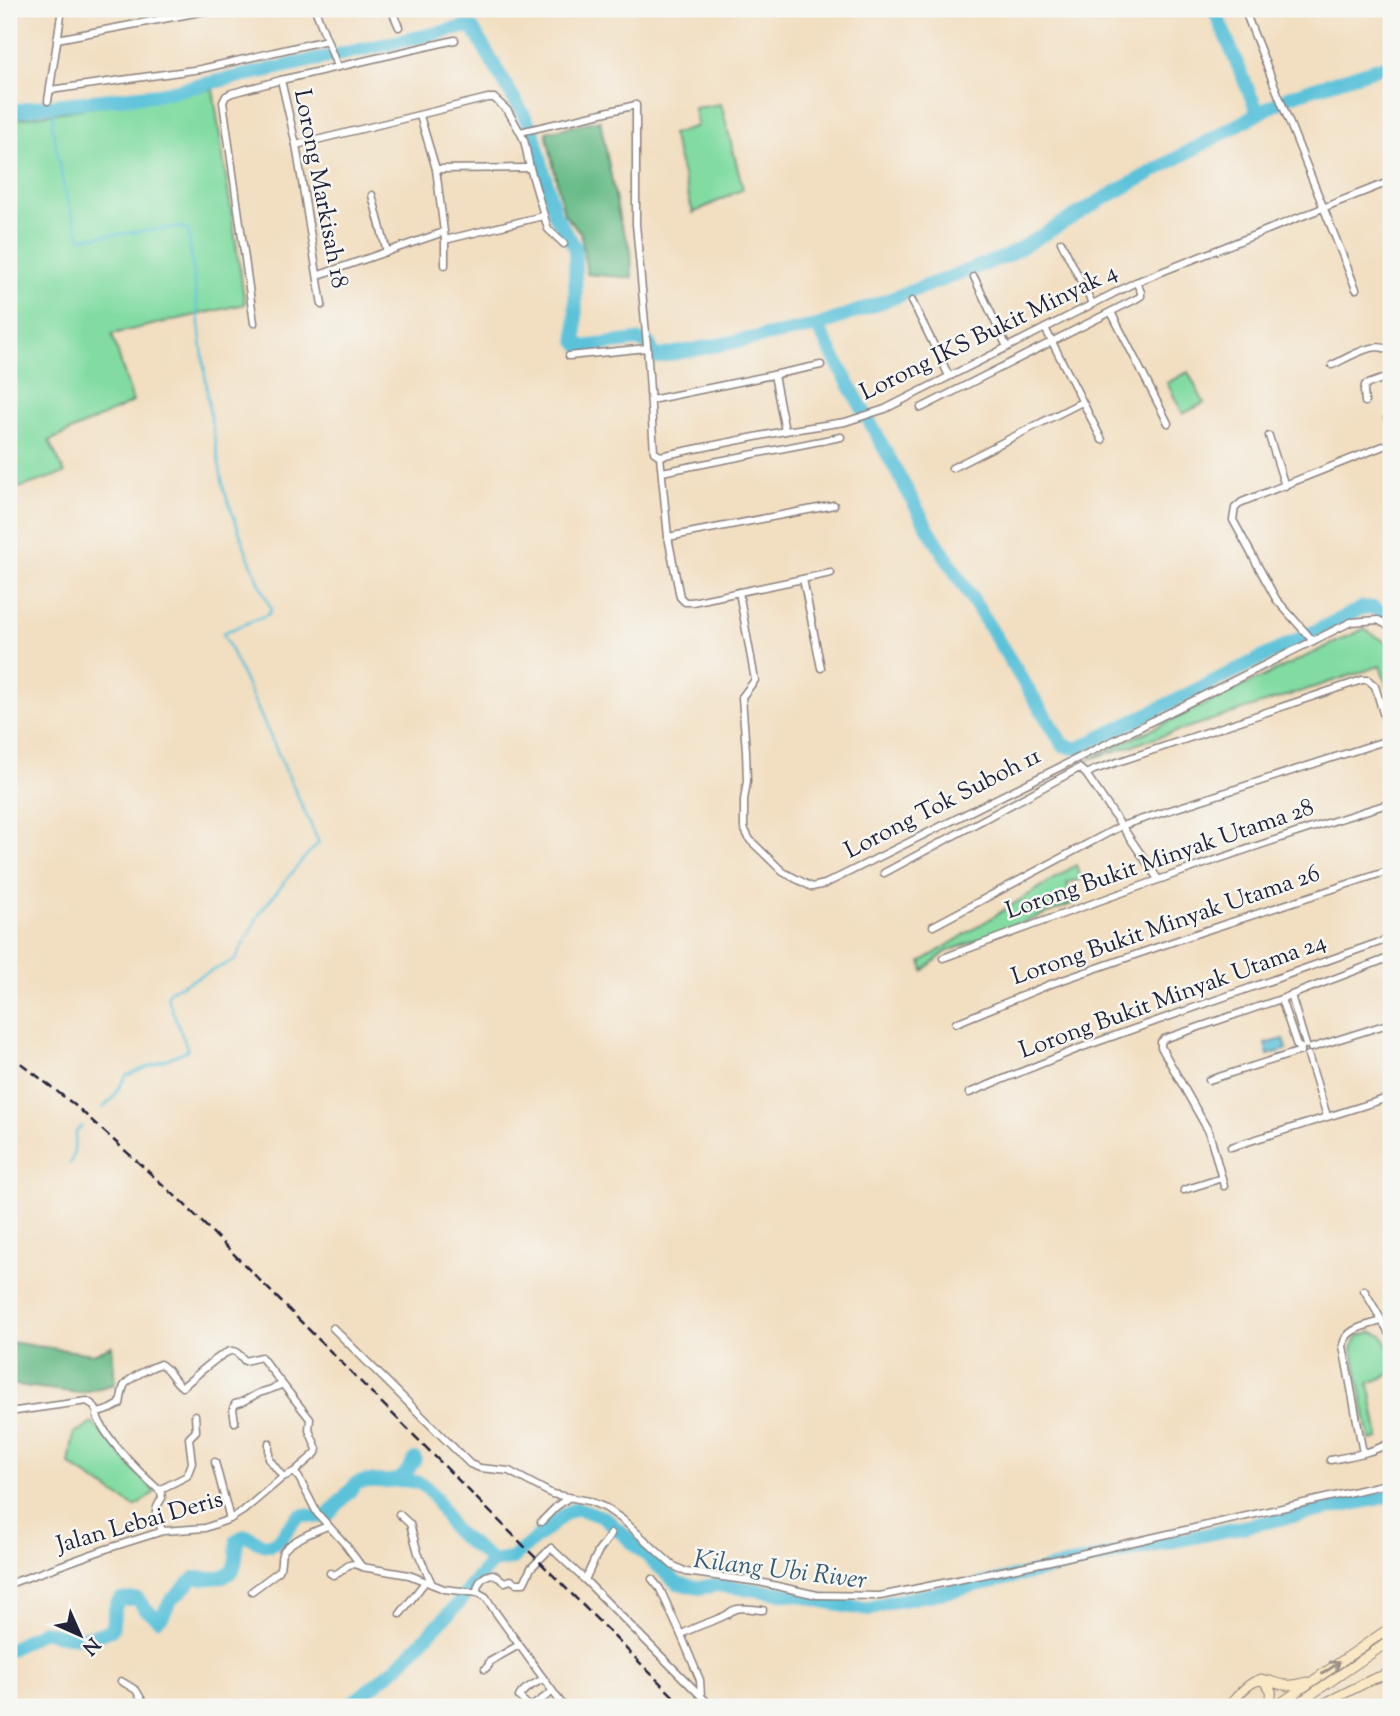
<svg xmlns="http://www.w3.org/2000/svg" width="1400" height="1716" font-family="'Sorts Mill Goudy',serif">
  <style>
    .green { fill: #82dca2; stroke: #527f6e; stroke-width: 2 }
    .forest { fill: #69bc88; stroke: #466f62; stroke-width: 2 }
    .water { fill: #5cc2da; stroke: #3f728a; stroke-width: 2 }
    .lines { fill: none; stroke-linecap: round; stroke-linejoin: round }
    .stream { stroke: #5cc2da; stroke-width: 2.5 }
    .river { stroke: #5cc2da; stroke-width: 14 }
    .street-casing { stroke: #8a807e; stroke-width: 9 }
    .secondary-casing { stroke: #8a807e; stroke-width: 11 }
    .street { stroke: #fff; stroke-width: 6 }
    .secondary { stroke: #fae7c3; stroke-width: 9 }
    .rail { stroke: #22223b; stroke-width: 2.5; stroke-dasharray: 10 5; stroke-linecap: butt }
    .oneway { stroke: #998e86 }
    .labels { text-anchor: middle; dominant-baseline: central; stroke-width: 5; stroke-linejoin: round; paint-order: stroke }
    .street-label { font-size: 24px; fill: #22223b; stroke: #f6f6f2 }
    .water-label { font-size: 26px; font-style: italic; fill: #365a73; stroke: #f6f6f2 }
  </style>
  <rect width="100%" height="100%" fill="#f6f6f2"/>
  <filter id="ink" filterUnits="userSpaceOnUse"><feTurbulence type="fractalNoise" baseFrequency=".0143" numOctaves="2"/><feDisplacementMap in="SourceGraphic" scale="14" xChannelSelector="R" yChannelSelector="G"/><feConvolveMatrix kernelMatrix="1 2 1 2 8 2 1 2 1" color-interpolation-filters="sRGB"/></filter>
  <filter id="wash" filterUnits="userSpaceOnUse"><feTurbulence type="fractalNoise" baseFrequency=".00686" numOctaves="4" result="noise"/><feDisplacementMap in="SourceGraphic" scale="28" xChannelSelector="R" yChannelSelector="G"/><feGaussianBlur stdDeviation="1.57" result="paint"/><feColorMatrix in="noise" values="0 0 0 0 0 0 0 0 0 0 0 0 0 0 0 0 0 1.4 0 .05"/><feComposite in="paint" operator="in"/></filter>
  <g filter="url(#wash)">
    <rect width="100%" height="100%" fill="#f2dec0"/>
    <g class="green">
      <polygon points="213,89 245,304 112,334 133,402 49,441 65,473 9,491 9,120"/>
      <polygon points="721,104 743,189 693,213 672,134 697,126 694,108"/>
      <polygon points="1188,372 1204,403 1183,414 1167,383"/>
      <polygon points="1364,629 1391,645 1391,697 1380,666 1087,760"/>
      <polygon points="1076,865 1081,879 1067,883 1074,903 946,952 923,971 921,962"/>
      <polygon points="1371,1332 1382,1335 1391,1351 1391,1374 1369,1383 1379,1438 1370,1440 1352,1347 1358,1336"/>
      <polygon points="93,1423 155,1492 135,1507 69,1464 74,1433"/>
    </g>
    <g class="forest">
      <polygon points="600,120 620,222 631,249 632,278 587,274 581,233 564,214 546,132"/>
      <polygon points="9,1342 93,1354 112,1346 115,1384 80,1393 9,1384"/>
    </g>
    <polygon class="water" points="1284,1039 1287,1049 1268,1055 1265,1044"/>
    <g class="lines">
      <g class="stream">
        <polyline points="55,105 52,125 65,194 81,238 180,227 188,230 209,408 224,490 250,561 271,609 269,614 223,633 319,843 304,858 261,911 235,960 171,990 167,997 188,1050 126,1076 113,1098 103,1108"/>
        <polyline points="70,1164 73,1157 76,1132 82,1126"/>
      </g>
      <g class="river">
        <polyline points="1214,9 1258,113"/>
        <polyline points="9,112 44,106 159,94 465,27 473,29 533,131 555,215 575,247 576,341 582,347 637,340 649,344 655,357 817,326 1007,256 1103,199 1290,96 1391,64"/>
        <polyline points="817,326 926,525 1063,745 1077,749 1364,607 1374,608 1391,618"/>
        <polyline points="400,1479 406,1473 415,1459"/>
        <path d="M9,1650L43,1631C66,1637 90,1641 112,1629L116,1604L121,1599H138L144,1608L158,1619L163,1615L170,1601L194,1578C208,1578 232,1581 235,1563C237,1556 236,1548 237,1540C251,1529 253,1545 267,1545C282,1546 288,1522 300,1516C306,1513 311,1517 317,1517C318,1517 327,1516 328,1515L357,1483C367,1479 378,1482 389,1481C425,1477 430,1488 446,1517C449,1522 451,1528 455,1531C466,1542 481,1549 492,1562L511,1559L566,1513L577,1508L605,1518L677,1583L699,1588L716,1585L797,1595L844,1606L868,1609L890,1602L955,1590L1170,1542L1391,1496"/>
        <polyline points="347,1707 398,1666 459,1603 473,1583 492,1562"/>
      </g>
    </g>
  </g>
  <g filter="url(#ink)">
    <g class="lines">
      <defs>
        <g id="street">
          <polyline points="315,9 337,66"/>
          <polyline points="391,9 399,27"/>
          <polyline points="1244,9 1356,289"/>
          <polyline points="57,39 216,9"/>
          <polyline points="281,80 296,145 322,305"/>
          <polyline points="50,90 201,69 327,40"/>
          <polyline points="48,101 62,9"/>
          <polyline points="420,116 436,169 445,240 445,265"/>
          <polyline points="520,132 636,105 636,224 647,345 654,452 660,456 785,431 845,422 885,409 1136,282 1391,181"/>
          <polyline points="296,145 488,98 494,98 508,111 520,132 524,140 530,168 548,229 564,244"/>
          <polyline points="436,169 530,168"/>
          <polyline points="372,195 387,252"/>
          <polyline points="445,240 543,216"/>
          <polyline points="1061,242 1092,303"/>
          <polyline points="319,275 444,232"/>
          <polyline points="974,277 1007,347"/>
          <polyline points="912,301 949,376"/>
          <polyline points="1111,312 1168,423"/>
          <polyline points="254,323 223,102 226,96 232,93 281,80 455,40"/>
          <polyline points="1045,328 1102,440"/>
          <polyline points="569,356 647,348"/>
          <path d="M1332,365C1348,358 1377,338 1391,352"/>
          <polyline points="774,375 785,431"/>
          <polyline points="651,400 821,365"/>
          <polyline points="1365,402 1364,391 1365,385 1391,376"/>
          <polyline points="921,408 1136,299 1141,296 1141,292 1136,282"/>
          <polyline points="1387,418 1391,418"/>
          <polyline points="1269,436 1285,486"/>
          <polyline points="660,456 668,537 680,597 685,602 692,602 831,573"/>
          <polyline points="952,468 1082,402"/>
          <polyline points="662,472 841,437"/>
          <polyline points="668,537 834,505"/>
          <polyline points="803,579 821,668"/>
          <polyline points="739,592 755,680 742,697 746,751 747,781 744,800 744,828 750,840 783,872 812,887 825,884 1351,622 1378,620 1391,627"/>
          <polyline points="1313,641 1276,599 1233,520 1235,508 1242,502 1391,443"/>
          <polyline points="1086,774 1094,770 1362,680 1368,680 1375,686 1391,740"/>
          <polyline points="884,873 1079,768 1086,774 1158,879"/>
          <polyline points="933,926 1121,826 1391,739"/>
          <path d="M943,958C1092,903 1240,849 1391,803"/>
          <polyline points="1291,995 1306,1045"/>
          <polyline points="1281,999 1297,1046 1301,1048"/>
          <polyline points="956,1023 1051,984 1201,932 1391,870"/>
          <polyline points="1311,1048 1391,1023"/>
          <polyline points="1308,1055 1327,1116"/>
          <polyline points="1209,1080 1301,1051"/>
          <polyline points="969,1093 1080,1048 1391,938"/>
          <polyline points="1231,1147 1391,1097"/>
          <polyline points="1224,1186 1209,1132 1161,1047 1161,1042 1164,1039 1281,999 1391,957"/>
          <polyline points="1184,1190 1222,1178"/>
          <polyline points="1364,1290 1391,1336"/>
          <polyline points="333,1328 470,1464 480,1468 509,1471 552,1494 589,1501 606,1508 623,1520 672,1565 686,1572 759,1582 817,1595 880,1596 1050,1561 1391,1483"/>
          <polyline points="9,1412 87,1401 93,1405 98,1413"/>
          <path d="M235,1422L233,1409L235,1404C245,1402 250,1397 259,1393C268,1390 274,1389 282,1384"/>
          <polyline points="269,1443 269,1459 283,1477"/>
          <path d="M1363,1453L1343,1346C1345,1328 1366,1326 1382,1321"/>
          <path d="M1330,1460C1351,1456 1372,1453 1391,1442"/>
          <polyline points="215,1462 230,1519"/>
          <polyline points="294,1472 299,1478 317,1513 345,1544 362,1567 409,1575 444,1589 479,1593 486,1597 494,1610 564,1707"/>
          <polyline points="9,1488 9,1495"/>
          <polyline points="159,1490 187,1476 192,1463 189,1438 196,1431 195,1415"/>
          <polyline points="399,1514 410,1524 418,1553 432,1584"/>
          <polyline points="541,1522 557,1506 568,1498"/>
          <polyline points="611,1534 598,1552 585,1580 712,1707"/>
          <path d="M330,1573L333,1575C346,1572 345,1560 360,1566"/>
          <polyline points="652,1579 660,1589 681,1635 700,1680 701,1696"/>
          <path d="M9,1584L106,1549L163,1531L205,1528L230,1519L243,1511L283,1477L294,1472L316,1453L317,1449L309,1430L310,1419L261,1357L245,1361C241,1357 237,1350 231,1351C221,1352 193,1379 182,1387C173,1381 170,1369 160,1364C152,1367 128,1378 124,1386C122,1391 121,1399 120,1404L111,1409L98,1413L97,1416C107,1441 140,1473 161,1492L162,1498C153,1511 154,1518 163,1531"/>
          <path d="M252,1591L279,1571C282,1565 280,1560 282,1554C286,1542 317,1530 328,1526"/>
          <path d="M477,1592C477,1583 483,1575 493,1574L505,1582L511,1580L516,1583H524L531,1568L551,1548L585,1580"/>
          <polyline points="400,1614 425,1582"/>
          <path d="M681,1635C694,1626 710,1623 724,1616C728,1615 730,1611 734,1610C742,1606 755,1610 763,1610"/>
          <polyline points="485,1669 489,1665 489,1662 519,1645"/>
          <polyline points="121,1681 136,1690 146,1707"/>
          <path d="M530,1707L519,1697C523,1688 535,1684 543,1679"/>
          <polyline points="531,1707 552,1692"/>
        </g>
        <g id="secondary">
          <path d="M1261,1679C1273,1690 1275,1693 1265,1707"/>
          <path d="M1228,1707C1235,1699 1242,1689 1252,1683C1265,1675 1272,1684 1285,1685C1292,1686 1300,1684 1307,1682"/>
          <polyline points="1275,1707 1391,1627"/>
          <polyline points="1293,1707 1391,1640"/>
          <polyline points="1317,1707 1373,1679 1391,1673"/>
        </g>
      </defs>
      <use href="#street" class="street-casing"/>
      <use href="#secondary" class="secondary-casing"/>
      <use href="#street" class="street"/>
      <use href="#secondary" class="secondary"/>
      <polyline class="rail" points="9,1054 77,1107 183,1203 684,1707"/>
    </g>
    <defs><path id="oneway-shaft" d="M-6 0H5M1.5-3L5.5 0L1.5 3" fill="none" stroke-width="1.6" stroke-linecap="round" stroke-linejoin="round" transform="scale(1.75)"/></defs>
    <use class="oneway" href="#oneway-shaft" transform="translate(1331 1668) rotate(-34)"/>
  </g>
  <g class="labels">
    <g class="street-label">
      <text transform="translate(320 189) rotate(79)">Lorong Markisah 18</text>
      <text transform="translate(989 333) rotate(-26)">Lorong IKS Bukit Minyak 4</text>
      <text transform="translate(943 804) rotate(-27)">Lorong Tok Suboh 11</text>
      <text transform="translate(1160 860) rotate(-19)">Lorong Bukit Minyak Utama 28</text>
      <text transform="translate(1166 926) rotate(-19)">Lorong Bukit Minyak Utama 26</text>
      <text transform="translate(1173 997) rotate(-20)">Lorong Bukit Minyak Utama 24</text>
      <text transform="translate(140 1523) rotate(-16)">Jalan Lebai Deris</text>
    </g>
    <g class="water-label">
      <text transform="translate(780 1571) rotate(7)">Kilang Ubi River</text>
    </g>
  </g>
  <rect width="1400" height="1716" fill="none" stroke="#f6f6f2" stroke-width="35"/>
  <g transform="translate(80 1635) rotate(135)" stroke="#f6f6f2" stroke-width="5" paint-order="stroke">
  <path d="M0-5L12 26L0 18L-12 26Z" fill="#22223b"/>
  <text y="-10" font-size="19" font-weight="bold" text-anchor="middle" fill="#22223b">N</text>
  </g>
</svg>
